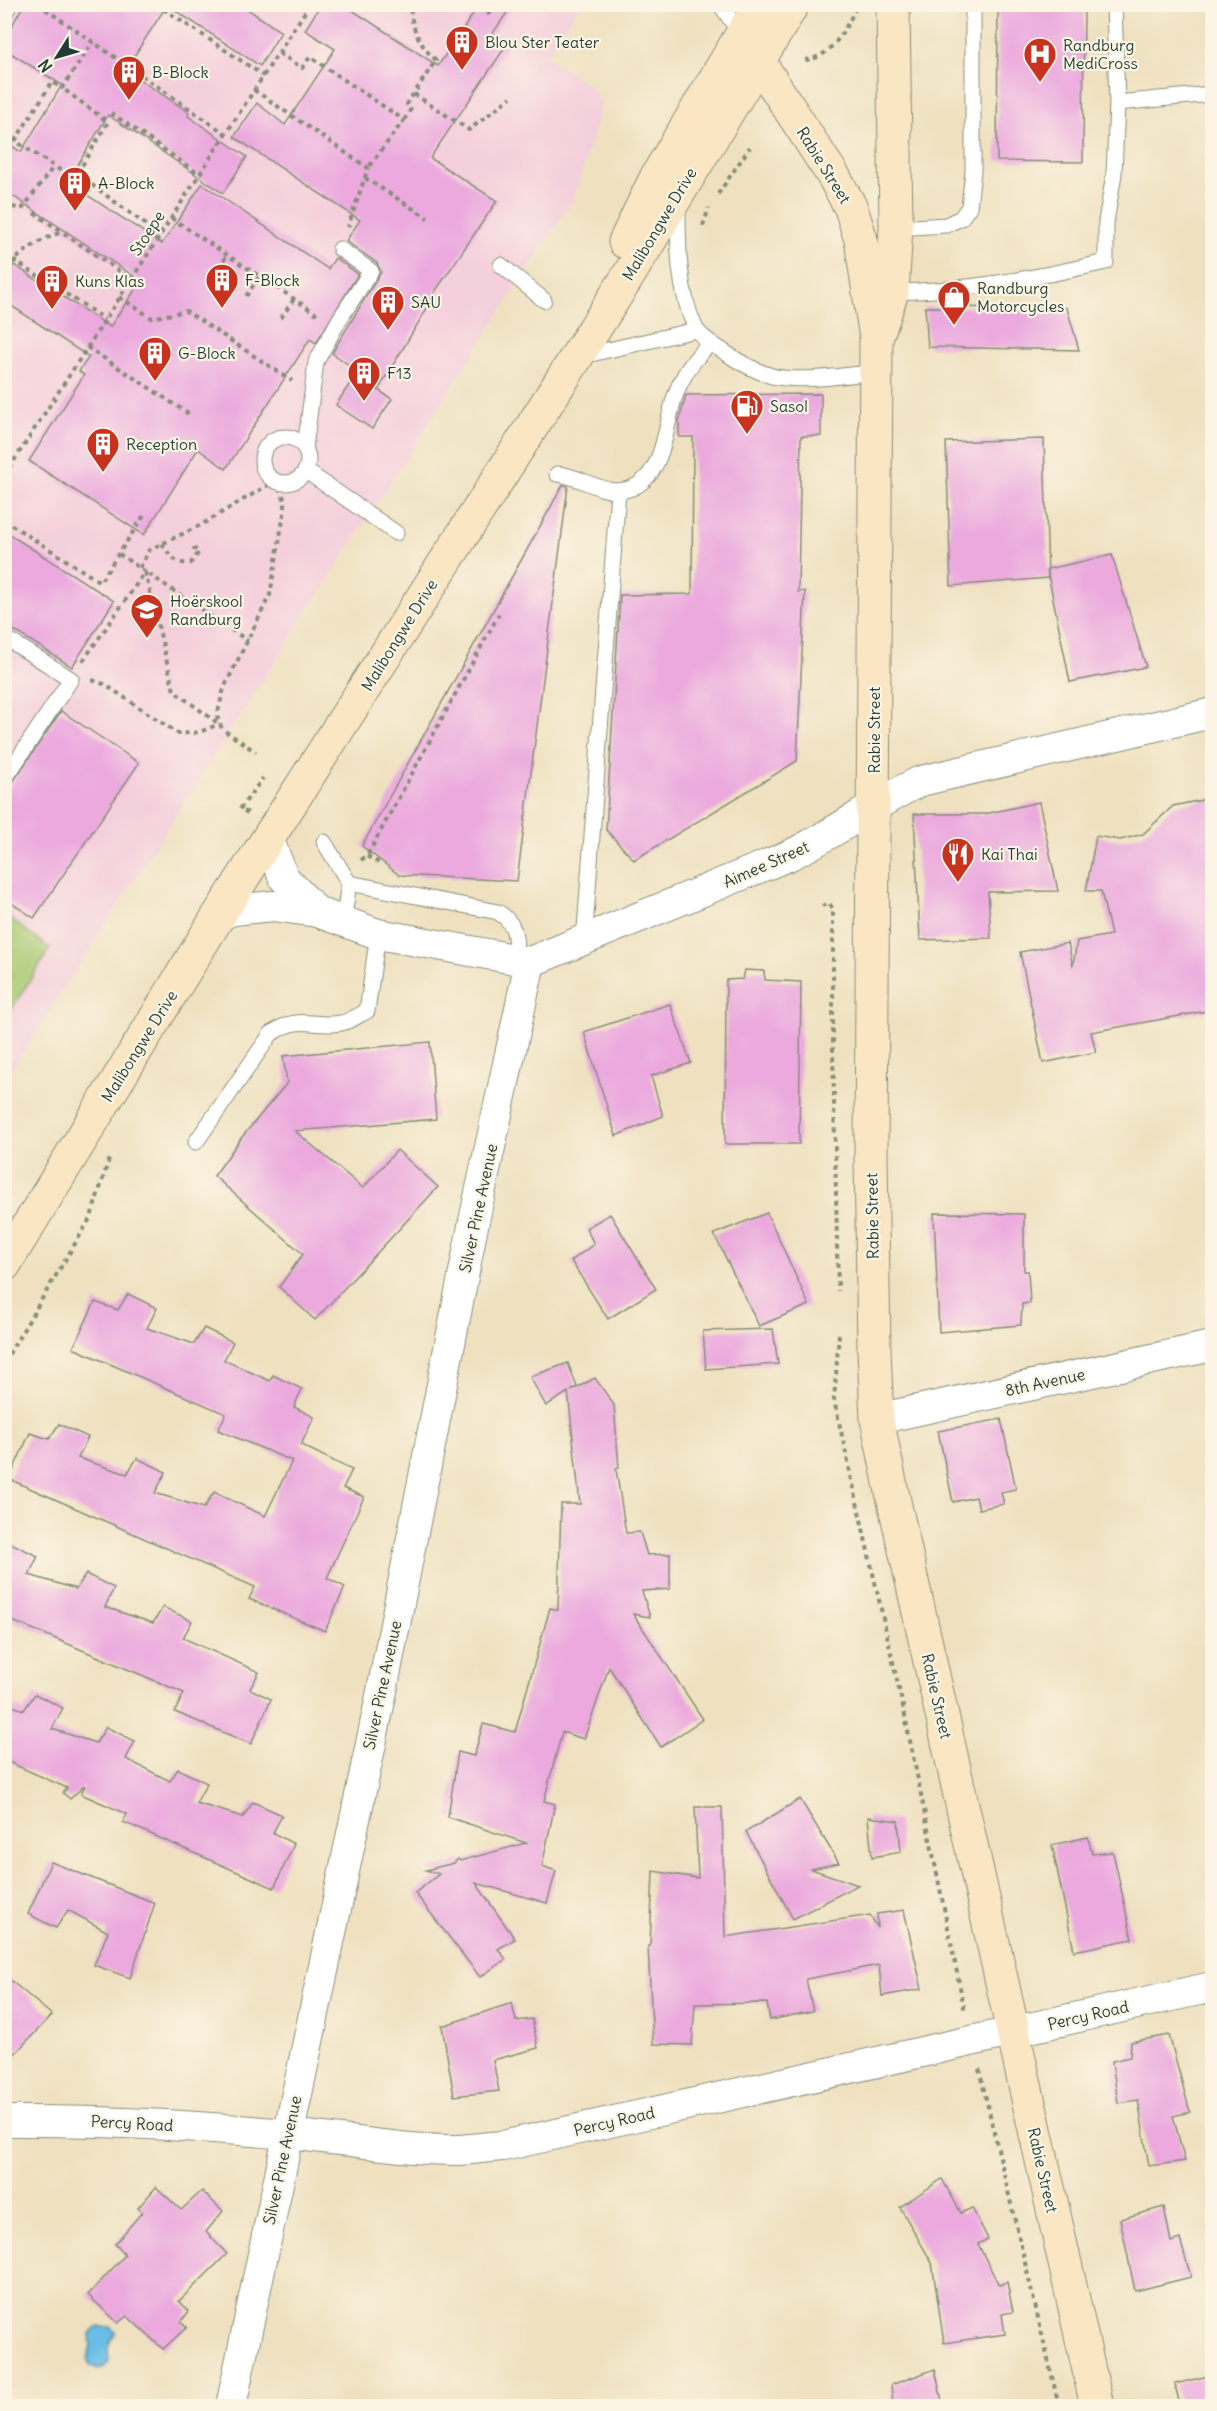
<svg xmlns="http://www.w3.org/2000/svg" width="1217" height="2411" font-family="Delius,sans-serif">
  <style>
    .built { fill: #f4cfdc }
    .pitch { fill: #a8c871; stroke: #648252; stroke-width: 1.5 }
    .water { fill: #6abde6; stroke: #447d8d; stroke-width: 1.5 }
    .building { fill: #eba9de }
    .lines { fill: none; stroke-linecap: round; stroke-linejoin: round }
    .lane-casing { stroke: #878f7a; stroke-width: 17 }
    .street-casing { stroke: #878f7a; stroke-width: 32 }
    .secondary-casing { stroke: #878f7a; stroke-width: 35 }
    .path { stroke: #878f7a; stroke-width: 4; stroke-dasharray: 4.5 4.5; stroke-linecap: butt }
    .lane { stroke: #fff; stroke-width: 15 }
    .street { stroke: #fff; stroke-width: 30 }
    .secondary { stroke: #fbe6c4; stroke-width: 33 }
    .labels { text-anchor: middle; dominant-baseline: central; stroke-width: 4.5; stroke-linejoin: round; paint-order: stroke }
    .poi-label { font-size: 16px; fill: #1f3d34; stroke: #fcf5e5; text-anchor: start }
    .street-label { font-size: 16px; fill: #1f3d34; stroke: #fcf5e5 }
  </style>
  <rect width="100%" height="100%" fill="#fcf5e5"/>
  <filter id="ink" filterUnits="userSpaceOnUse"><feTurbulence type="fractalNoise" baseFrequency=".0167" numOctaves="2"/><feDisplacementMap in="SourceGraphic" scale="12" xChannelSelector="R" yChannelSelector="G"/><feConvolveMatrix kernelMatrix="1 2 1 2 8 2 1 2 1" color-interpolation-filters="sRGB"/></filter>
  <filter id="wash" filterUnits="userSpaceOnUse"><feTurbulence type="fractalNoise" baseFrequency=".008" numOctaves="4" result="noise"/><feDisplacementMap in="SourceGraphic" scale="24" xChannelSelector="R" yChannelSelector="G"/><feGaussianBlur stdDeviation="1.35" result="paint"/><feColorMatrix in="noise" values="0 0 0 0 0 0 0 0 0 0 0 0 0 0 0 0 0 1.4 0 .05"/><feComposite in="paint" operator="in"/></filter>
  <g filter="url(#wash)">
    <rect width="100%" height="100%" fill="#efe1c0"/>
    <polygon class="built" points="5,5 580,5 546,56 589,86 602,102 574,198 5,1080"/>
    <polygon class="pitch" points="5,915 50,949 5,1019"/>
    <polygon class="water" points="96,2327 111,2327 116,2333 108,2346 109,2361 104,2367 99,2369 90,2365 87,2358 91,2345 90,2334"/>
    <g id="blocks">
      <g class="building">
        <polygon points="24,4 240,4 281,32 260,66 167,5 125,70 189,112 188,116 247,157 223,193 108,115 67,182 162,244 202,184 328,269 335,258 358,274 316,343 310,339 226,469 198,449 144,535 29,461 84,375 79,371 89,357 4,301 4,279 14,265 110,327 141,281 4,190 4,141 21,152 62,85 4,49 4,40"/>
        <polygon points="321,4 343,4 438,66 480,4 513,4 493,33 508,43 430,158 497,201 430,299 432,300 378,390 392,399 372,429 336,405 358,371 332,353 381,272 377,263 346,241 360,220 234,137 257,103 285,125 335,49 305,30"/>
        <polygon points="998,4 1084,4 1083,162 997,161"/>
        <polygon points="925,307 1067,308 1079,350 928,347"/>
        <polygon points="821,394 821,436 801,436 798,592 805,591 797,761 634,860 606,830 620,595 692,594 693,437 679,437 679,421 686,395"/>
        <polygon points="1044,439 1048,578 951,586 946,442"/>
        <polygon points="563,485 568,486 517,881 399,875 362,846"/>
        <polygon points="4,531 114,601 72,667 4,624"/>
        <polygon points="1112,555 1146,667 1070,682 1047,569"/>
        <polygon points="61,711 139,763 34,918 4,898 4,795"/>
        <polygon points="1212,798 1212,1010 1091,1032 1096,1052 1043,1063 1020,952 1068,943 1073,966 1077,941 1111,935 1101,891 1086,891 1096,836 1120,840 1143,834 1173,806"/>
        <polygon points="1039,802 1058,891 988,892 991,938 920,940 914,814 985,814"/>
        <polygon points="745,970 764,971 765,980 801,982 799,1144 725,1144 726,980 743,979"/>
        <polygon points="670,1004 691,1063 651,1076 663,1116 616,1136 584,1032"/>
        <polygon points="430,1042 436,1119 295,1131 363,1188 397,1150 438,1187 315,1320 279,1287 303,1254 214,1176 242,1137 287,1083 283,1056"/>
        <polygon points="767,1213 809,1305 759,1326 714,1234"/>
        <polygon points="934,1213 1024,1214 1024,1271 1028,1271 1030,1303 1022,1304 1021,1325 939,1332"/>
        <polygon points="610,1214 656,1289 608,1319 571,1261 594,1244 586,1228"/>
        <polygon points="128,1294 157,1308 147,1328 194,1344 204,1328 233,1342 224,1360 270,1381 273,1375 302,1389 294,1407 314,1417 301,1445 352,1470 343,1488 364,1497 327,1578 345,1587 325,1631 249,1599 255,1587 9,1479 30,1433 49,1439 59,1424 88,1437 78,1458 127,1474 137,1458 166,1472 155,1493 204,1508 214,1492 265,1516 292,1461 218,1430 226,1414 73,1348 95,1302 118,1310"/>
        <polygon points="773,1329 778,1364 706,1369 703,1331"/>
        <polygon points="568,1363 577,1387 571,1391 595,1378 614,1405 619,1468 616,1469 626,1533 640,1532 647,1555 670,1554 670,1589 642,1591 650,1617 633,1614 703,1719 661,1747 609,1667 584,1739 562,1732 544,1801 555,1804 542,1866 556,1871 547,1903 476,1883 515,1939 498,1949 506,1959 480,1977 415,1893 439,1874 426,1870 454,1863 458,1859 460,1861 526,1843 448,1817 458,1752 474,1756 483,1724 515,1732 550,1608 558,1610 561,1504 580,1504 568,1392 546,1406 530,1377"/>
        <polygon points="1001,1419 1016,1489 1001,1492 1004,1504 979,1509 976,1497 953,1502 938,1431"/>
        <polygon points="4,1540 38,1556 29,1575 76,1589 86,1574 114,1588 105,1607 153,1623 163,1607 192,1621 183,1638 259,1672 250,1689 271,1699 251,1744 175,1712 184,1693 30,1628 7,1619 4,1625"/>
        <polygon points="35,1694 63,1708 52,1729 96,1743 106,1727 135,1741 126,1759 170,1781 178,1769 207,1783 196,1803 243,1817 253,1802 282,1815 273,1833 294,1844 274,1888 123,1822 127,1814 81,1794 85,1785 70,1799 63,1793 67,1788 4,1760 4,1703 24,1710"/>
        <polygon points="800,1799 839,1863 811,1869 858,1885 793,1919 746,1832"/>
        <polygon points="695,1807 722,1807 725,1937 870,1915 878,1928 877,1914 904,1910 922,1989 882,1996 879,1965 806,1979 813,2011 770,2020 767,2003 695,2004 692,2045 653,2044 648,1946 650,1946 653,1871 698,1878"/>
        <polygon points="868,1817 898,1821 901,1852 872,1857"/>
        <polygon points="1088,1837 1092,1854 1113,1852 1132,1939 1074,1951 1052,1845"/>
        <polygon points="51,1862 155,1903 130,1978 94,1965 108,1932 68,1910 56,1928 28,1914"/>
        <polygon points="4,1975 52,2015 4,2065"/>
        <polygon points="512,2003 516,2021 532,2019 538,2048 493,2060 499,2091 454,2096 442,2026"/>
        <polygon points="1169,2035 1190,2112 1173,2116 1185,2161 1149,2166 1138,2100 1118,2103 1112,2061 1130,2057 1131,2042"/>
        <polygon points="942,2179 961,2213 972,2208 988,2239 978,2244 999,2285 1007,2282 1013,2312 1002,2314 1005,2334 944,2343 932,2263 900,2207"/>
        <polygon points="156,2187 181,2210 202,2191 223,2211 206,2232 227,2254 179,2301 189,2311 181,2322 187,2327 163,2349 127,2316 118,2323 88,2295 125,2255 115,2244 142,2212 138,2208"/>
        <polygon points="1164,2207 1171,2242 1180,2239 1191,2277 1135,2291 1120,2219"/>
        <polygon points="935,2369 943,2406 893,2406 891,2385"/>
        <polygon points="1212,2375 1212,2406 1180,2406 1175,2384"/>
      </g>
    </g>
  </g>
  <g filter="url(#ink)">
    <use href="#blocks" fill-opacity="0" stroke="#878f7a" stroke-width="1.5"/>
    <g class="lines">
      <defs>
        <g id="lane">
          <polyline points="720,4 742,36"/>
          <polyline points="4,14 10,4"/>
          <polyline points="1117,103 1212,94"/>
          <path d="M678,206C678,247 678,289 695,327C700,337 714,345 723,351C737,361 755,371 772,376C801,383 847,375 877,372"/>
          <polyline points="896,228 946,225 961,218 969,207 973,171 973,4"/>
          <polyline points="501,265 544,300"/>
          <path d="M892,292C965,291 1036,278 1106,262V222L1114,174L1117,103L1114,4"/>
          <polyline points="582,356 696,330"/>
          <circle cx="285" cy="460" r="23"/>
          <polyline points="305,448 316,362 339,320 371,271 340,249"/>
          <polyline points="306,471 396,533"/>
          <path d="M557,474C578,475 597,491 618,491C665,488 664,427 675,396C682,376 695,357 711,343"/>
          <polyline points="4,637 71,679 4,780"/>
          <polyline points="324,842 349,883 343,923"/>
          <path d="M349,883L498,912C519,926 515,938 516,961"/>
          <polyline points="584,942 618,491"/>
          <path d="M196,1142L271,1034C300,1013 312,1028 341,1023C349,1022 359,1015 367,1011L378,934"/>
        </g>
        <g id="street">
          <polyline points="269,841 284,878 317,912"/>
          <path d="M219,915L234,910L273,906L317,912L378,934L530,962L788,856C835,834 875,802 921,781L1212,713"/>
          <polyline points="877,1419 1212,1346"/>
          <path d="M4,2121C98,2120 192,2125 286,2134C343,2139 400,2150 458,2150C473,2149 488,2147 503,2146L1212,1987"/>
          <polyline points="231,2406 380,1701 474,1221 530,962"/>
        </g>
        <g id="secondary">
          <polyline points="742,36 834,177 851,208 861,240 876,338 871,1156 874,1349 877,1419 892,1492 1097,2406"/>
          <polyline points="625,242 657,176 760,4"/>
          <polyline points="877,336 892,292 896,228 893,4"/>
          <polyline points="4,1265 219,915 627,278 793,4"/>
        </g>
      </defs>
      <use href="#lane" class="lane-casing"/>
      <use href="#street" class="street-casing"/>
      <use href="#secondary" class="secondary-casing"/>
      <g class="path">
        <polyline points="38,4 226,134"/>
        <polyline points="156,4 264,76"/>
        <polyline points="472,4 488,14 494,4"/>
        <polyline points="279,53 302,68 310,57 404,120 368,168"/>
        <path d="M805,60C833,58 846,27 858,4"/>
        <polyline points="254,90 368,168 348,227"/>
        <polyline points="414,94 469,130 511,97"/>
        <polyline points="111,113 199,174"/>
        <path d="M404,120L411,109L407,104L436,60C419,45 411,27 410,4"/>
        <polyline points="4,134 74,179 108,122 62,88"/>
        <polyline points="15,141 52,82 62,88 93,42"/>
        <polyline points="77,174 160,235"/>
        <polyline points="365,178 428,218"/>
        <polyline points="718,194 750,147"/>
        <polyline points="4,204 9,207 23,208 54,166"/>
        <polyline points="34,213 131,279"/>
        <polyline points="171,218 317,314"/>
        <polyline points="703,226 709,208"/>
        <polyline points="13,260 105,319"/>
        <path d="M4,271C19,254 40,239 62,232"/>
        <polyline points="214,276 227,255"/>
        <polyline points="246,296 259,277"/>
        <polyline points="119,297 152,318 186,311 292,381"/>
        <polyline points="281,318 294,299"/>
        <polyline points="87,347 192,416"/>
        <polyline points="4,476 310,4"/>
        <polyline points="4,520 100,582 145,514"/>
        <path d="M162,544C170,555 176,566 191,563L199,552L195,549H189"/>
        <polyline points="119,554 248,641"/>
        <polyline points="140,568 149,550 199,526 275,481 285,500 285,508 270,595 224,688 217,716 222,729 256,752"/>
        <polyline points="145,572 174,691 219,724"/>
        <polyline points="83,661 145,572"/>
        <polyline points="92,680 104,684 179,734 200,732 219,724"/>
        <polyline points="248,813 240,809 263,778"/>
        <polyline points="367,856 379,863"/>
        <polyline points="361,860 367,856 499,614"/>
        <polyline points="822,906 829,903 833,909 833,1050 838,1291"/>
        <polyline points="839,1334 834,1400 904,1711 965,2012"/>
        <polyline points="4,1362 91,1217 109,1159"/>
        <polyline points="979,2069 1059,2406"/>
      </g>
      <use href="#lane" class="lane"/>
      <use href="#street" class="street"/>
      <use href="#secondary" class="secondary"/>
    </g>
  </g>
  <defs>
    <symbol id="building-pin" viewBox="-11 -11 22 30"><path d="M0 17L-7.5 6A9.5 9.5 0 1 1 7.5 6Z" fill="#c8321e" stroke="#fcf5e5"/><path d="M-4-6H4V6H1V3H-1V6H-4ZM-2.5-4.3h1.7v1.8h-1.7ZM.8-4.3h1.7v1.8H.8ZM-2.5-1h1.7V.8h-1.7ZM.8-1h1.7V.8H.8Z" fill="#fff"/></symbol>
    <symbol id="hospital-pin" viewBox="-11 -11 22 30"><path d="M0 17L-7.5 6A9.5 9.5 0 1 1 7.5 6Z" fill="#c8321e" stroke="#fcf5e5"/><path d="M-5-5h3v3.5h4V-5h3V5h-3V1.5h-4V5h-3Z" fill="#fff"/></symbol>
    <symbol id="shop-pin" viewBox="-11 -11 22 30"><path d="M0 17L-7.5 6A9.5 9.5 0 1 1 7.5 6Z" fill="#c8321e" stroke="#fcf5e5"/><path d="M-5-2.5h2.3a2.7 3.5 0 0 1 5.4 0H5L5.5 6h-11ZM-1.5-2.5h3a1.5 2.3 0 0 0-3 0Z" fill="#fff"/></symbol>
    <symbol id="fuel-pin" viewBox="-11 -11 22 30"><path d="M0 17L-7.5 6A9.5 9.5 0 1 1 7.5 6Z" fill="#c8321e" stroke="#fcf5e5"/><path d="M-5.5-6h7V0h2V4h1.3V-2.5L3-4.5l.8-.8L6-3V5H2.5V1h-1V6h-7ZM-4.2-4.7v3.2H.2V-4.7Z" fill="#fff"/></symbol>
    <symbol id="school-pin" viewBox="-11 -11 22 30"><path d="M0 17L-7.5 6A9.5 9.5 0 1 1 7.5 6Z" fill="#c8321e" stroke="#fcf5e5"/><path d="M0-5L7-2L0 1L-7-2ZM-4 1L0 2.5L4 1V4Q0 6-4 4Z" fill="#fff"/></symbol>
    <symbol id="restaurant-pin" viewBox="-11 -11 22 30"><path d="M0 17L-7.5 6A9.5 9.5 0 1 1 7.5 6Z" fill="#c8321e" stroke="#fcf5e5"/><path d="M-5-6h1v4h1v-4h1v4h1v-4h1v5L-1.5 .5V6h-2V.5L-5-1ZM5-6V6H3V1.5H1.5Q1.5-4 5-6Z" fill="#fff"/></symbol>
  </defs>
  <g fill-rule="evenodd">
    <use href="#building-pin" x="443" y="23" width="38" height="52"/>
    <use href="#hospital-pin" x="1021" y="35" width="38" height="52"/>
    <use href="#building-pin" x="110" y="53" width="38" height="52"/>
    <use href="#building-pin" x="56" y="164" width="38" height="52"/>
    <use href="#building-pin" x="203" y="261" width="38" height="52"/>
    <use href="#building-pin" x="33" y="262" width="38" height="52"/>
    <use href="#shop-pin" x="935" y="278" width="38" height="52"/>
    <use href="#building-pin" x="369" y="283" width="38" height="52"/>
    <use href="#building-pin" x="136" y="334" width="38" height="52"/>
    <use href="#building-pin" x="345" y="354" width="38" height="52"/>
    <use href="#fuel-pin" x="728" y="387" width="38" height="52"/>
    <use href="#building-pin" x="84" y="425" width="38" height="52"/>
    <use href="#school-pin" x="128" y="591" width="38" height="52"/>
    <use href="#restaurant-pin" x="939" y="835" width="38" height="52"/>
  </g>
  <g class="labels">
    <g class="poi-label">
      <text x="485" y="42">Blou Ster Teater</text>
      <text x="1063" y="45">Randburg<tspan x="1063" dy="18">MediCross</tspan></text>
      <text x="152" y="72">B-Block</text>
      <text x="98" y="183">A-Block</text>
      <text x="245" y="280">F-Block</text>
      <text x="75" y="281">Kuns Klas</text>
      <text x="977" y="288">Randburg<tspan x="977" dy="18">Motorcycles</tspan></text>
      <text x="411" y="302">SAU</text>
      <text x="178" y="353">G-Block</text>
      <text x="387" y="373">F13</text>
      <text x="770" y="406">Sasol</text>
      <text x="126" y="444">Reception</text>
      <text x="170" y="601">Hoërskool<tspan x="170" dy="18">Randburg</tspan></text>
      <text x="981" y="854">Kai Thai</text>
    </g>
    <g class="street-label">
      <text transform="translate(824 165) rotate(58)">Rabie Street</text>
      <text transform="translate(659 224) rotate(-59)">Malibongwe Drive</text>
      <text transform="translate(147 233) rotate(-57)">Stoepe</text>
      <text transform="translate(399 635) rotate(-58)">Malibongwe Drive</text>
      <text transform="translate(874 730) rotate(-90)">Rabie Street</text>
      <text transform="translate(766 864) rotate(-24)">Aimee Street</text>
      <text transform="translate(139 1046) rotate(-58)">Malibongwe Drive</text>
      <text transform="translate(478 1208) rotate(-78)">Silver Pine Avenue</text>
      <text transform="translate(872 1216) rotate(-91)">Rabie Street</text>
      <text transform="translate(1045 1382) rotate(-12)">8th Avenue</text>
      <text transform="translate(382 1685) rotate(-78)">Silver Pine Avenue</text>
      <text transform="translate(937 1696) rotate(77)">Rabie Street</text>
      <text transform="translate(1088 2015) rotate(-13)">Percy Road</text>
      <text transform="translate(614 2121) rotate(-13)">Percy Road</text>
      <text transform="translate(132 2123) rotate(3)">Percy Road</text>
      <text transform="translate(282 2160) rotate(-78)">Silver Pine Avenue</text>
      <text transform="translate(1043 2170) rotate(77)">Rabie Street</text>
    </g>
  </g>
  <rect width="1217" height="2411" fill="none" stroke="#fcf5e5" stroke-width="24"/>
  <g transform="translate(57 57) rotate(233)" stroke="#fcf5e5" stroke-width="4.5" paint-order="stroke">
  <path d="M0-4.5L10 22L0 15L-10 22Z" fill="#1f3d34"/>
  <text y="-9" font-size="16" font-weight="bold" text-anchor="middle" fill="#1f3d34">N</text>
  </g>
</svg>
